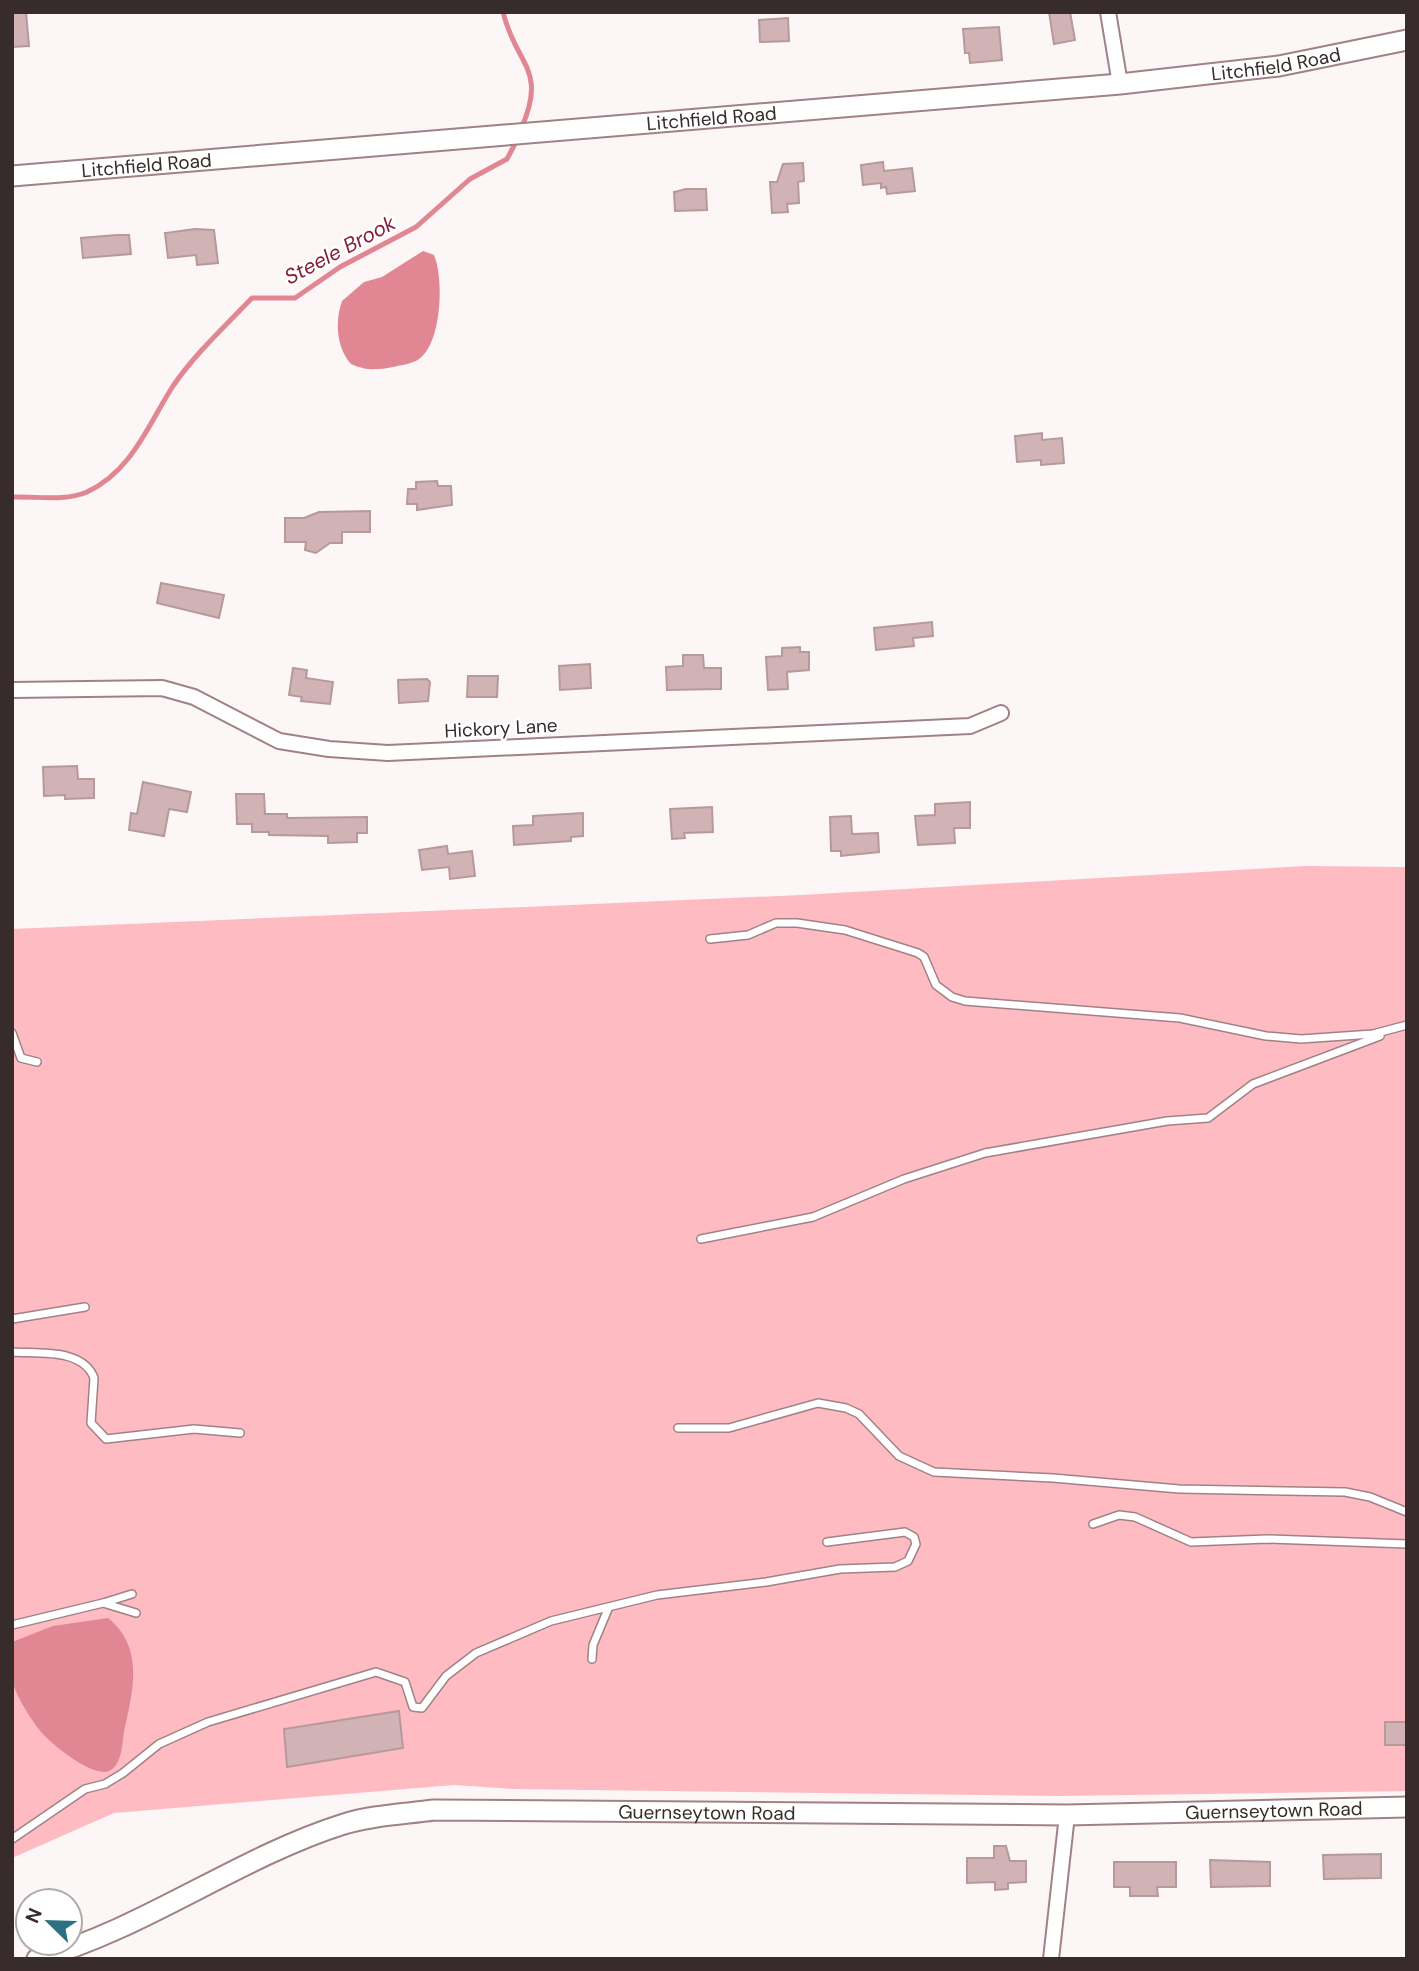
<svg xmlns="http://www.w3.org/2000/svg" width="1419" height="1971" font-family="'DM Sans',sans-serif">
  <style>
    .green { fill: #febbc2 }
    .water { fill: #e18794 }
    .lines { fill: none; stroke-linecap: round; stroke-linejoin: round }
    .stream { stroke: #e18794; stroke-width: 5 }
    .building { fill: #d1b2b5; stroke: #b7999c; stroke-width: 2 }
    .lane-casing { stroke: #a08285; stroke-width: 10 }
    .street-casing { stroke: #a08285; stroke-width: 18 }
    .secondary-casing { stroke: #a08285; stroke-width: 23 }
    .lane { stroke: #fff; stroke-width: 7 }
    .street { stroke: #fff; stroke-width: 14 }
    .secondary { stroke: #fff; stroke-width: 19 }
    .labels { text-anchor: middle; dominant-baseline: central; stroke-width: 5; stroke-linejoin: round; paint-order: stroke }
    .street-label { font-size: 19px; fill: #372b2c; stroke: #fff }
    .water-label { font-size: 21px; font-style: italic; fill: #871c38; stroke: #fff }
  </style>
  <rect width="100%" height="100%" fill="#fdf6f6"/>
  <polygon class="green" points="1305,866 1407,867 1407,1791 1059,1796 513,1789 454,1785 114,1813 12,1858 12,929 801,895"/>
  <g class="water">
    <path d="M423,251L434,255C444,278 442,343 419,359C412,364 401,365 393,367C377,370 366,371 351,364C336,347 335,321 342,301L364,282L382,277Z"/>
    <path d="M108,1618C145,1648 133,1692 124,1732C122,1745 122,1765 109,1771C93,1778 51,1744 41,1732C31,1720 16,1696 12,1680C10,1669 12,1654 12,1642L53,1626Z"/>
  </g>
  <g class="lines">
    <g class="stream">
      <path d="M503,12C516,66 548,68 521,129"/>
      <path d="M12,497C36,496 64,502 87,492C132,471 148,425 173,386C195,354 225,326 252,298H295L340,267L416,227L470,179L507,159L518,138"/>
    </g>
  </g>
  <g class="building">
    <polygon points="12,12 26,12 29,46 12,47"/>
    <polygon points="1049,12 1070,12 1075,40 1054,44"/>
    <polygon points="788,18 789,41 760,42 759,20"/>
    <polygon points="999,27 1002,60 970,63 969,53 965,53 963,29"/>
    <polygon points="883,162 884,171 912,168 915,191 887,194 886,187 881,188 881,183 863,185 861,165"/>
    <polygon points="803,163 804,181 798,182 799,203 787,204 788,212 772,213 770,182 777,182 783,164"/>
    <polygon points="686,189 706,189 707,210 675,211 674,192"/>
    <polygon points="195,229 214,230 218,263 197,265 196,255 168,258 165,233"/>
    <polygon points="117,235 129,235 131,254 83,258 81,238"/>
    <polygon points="1042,433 1042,440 1062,438 1064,463 1041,465 1041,460 1017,462 1015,436"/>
    <polygon points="437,481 438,486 451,486 452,505 417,510 417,504 407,504 408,489 416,489 416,482"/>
    <polygon points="370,511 370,532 342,532 342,543 330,543 316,553 305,550 306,542 285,542 285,518 304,518 319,512"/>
    <polygon points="161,583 224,595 219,618 157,603"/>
    <polygon points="932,622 933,636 913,638 914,646 876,650 874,628"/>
    <polygon points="800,647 800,652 809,652 809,670 787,672 788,689 768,690 766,657 782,656 782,648"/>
    <polygon points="683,655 703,655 704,668 721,668 721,689 667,690 666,667 683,666"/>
    <polygon points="590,664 591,688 560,690 559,666"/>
    <polygon points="293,668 307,670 306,678 333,682 330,704 301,701 302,697 289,695"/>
    <polygon points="468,676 498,676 497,697 467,697"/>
    <polygon points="427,679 430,682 428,701 399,703 398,680"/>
    <polygon points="77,766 78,779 94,779 94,798 65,799 65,795 44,796 43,767"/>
    <polygon points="143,782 191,792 187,812 169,809 164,836 129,830 131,813 137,814"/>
    <polygon points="236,794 264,794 265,814 287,814 287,818 367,817 367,833 357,833 357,842 328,843 328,836 269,835 269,832 252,832 252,824 237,824"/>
    <polygon points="970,802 970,828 954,828 955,843 918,845 915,816 935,815 935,804"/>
    <polygon points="712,807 713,832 684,833 685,838 672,839 670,809"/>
    <polygon points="583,813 583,836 571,837 571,841 514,845 513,826 533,825 533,816"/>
    <polygon points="851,816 852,834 878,833 879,852 841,856 841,851 831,851 830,817"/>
    <polygon points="447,846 448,854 472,851 475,876 450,879 449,867 422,870 419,850"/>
    <polygon points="399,1711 403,1748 287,1767 284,1729"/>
    <rect x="1385" y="1722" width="22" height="23"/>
    <polygon points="994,1846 1006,1846 1010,1861 1026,1861 1026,1882 1008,1883 1008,1889 995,1890 995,1882 967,1883 967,1858 994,1858"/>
    <polygon points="1381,1854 1381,1878 1324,1879 1323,1855"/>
    <polygon points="1210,1860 1270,1862 1270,1886 1211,1887"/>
    <polygon points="1114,1862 1176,1862 1176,1887 1157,1887 1158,1896 1130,1896 1130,1887 1114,1887"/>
  </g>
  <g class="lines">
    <defs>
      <g id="lane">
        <polyline points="710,939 748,935 776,923 797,923 845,930 918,953 924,957 936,985 952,997 965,1001 1180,1018 1266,1036 1301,1039 1373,1034 1407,1025"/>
        <polyline points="12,1033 21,1058 37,1062"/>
        <polyline points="701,1239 813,1217 904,1179 985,1153 1167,1121 1208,1118 1253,1084 1380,1036"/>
        <polyline points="12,1319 85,1307"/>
        <path d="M12,1352C38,1354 83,1348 94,1378L91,1423L106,1439L194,1429L240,1433"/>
        <polyline points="678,1428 729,1428 818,1403 846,1408 859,1414 899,1456 934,1472 1053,1478 1179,1489 1345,1492 1370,1497 1407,1512"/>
        <polyline points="1093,1524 1119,1515 1135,1517 1191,1542 1267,1539 1407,1544"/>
        <polyline points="103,1603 132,1594"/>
        <polyline points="12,1625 103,1603 136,1613"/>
        <polyline points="592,1659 593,1645 608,1609"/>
        <polyline points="12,1839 85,1789 105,1784 123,1773 159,1744 208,1722 376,1672 405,1682 413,1707 422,1708 446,1676 476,1653 551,1621 657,1595 766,1582 840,1569 895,1567 908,1561 916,1544 914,1537 905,1532 827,1542"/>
      </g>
      <g id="street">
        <polyline points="1108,12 1120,84"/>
        <polyline points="12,690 162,688 194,697 279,741 329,749 388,753 970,726 1001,713"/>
        <polyline points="1051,1959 1067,1815"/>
      </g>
      <g id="secondary">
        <path id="s1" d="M12,176L1120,84L1279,66L1407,40"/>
        <path id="s2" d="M37,1959C144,1929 239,1857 344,1824C372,1815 405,1814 434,1810L1067,1815L1407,1807"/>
      </g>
    </defs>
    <use href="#lane" class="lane-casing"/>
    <use href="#street" class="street-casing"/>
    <use href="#secondary" class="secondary-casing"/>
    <use href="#lane" class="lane"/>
    <use href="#street" class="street"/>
    <use href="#secondary" class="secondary"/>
  </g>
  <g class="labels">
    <g class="street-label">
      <text stroke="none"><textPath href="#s1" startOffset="1269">Litchfield Road</textPath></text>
      <text stroke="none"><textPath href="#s1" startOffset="702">Litchfield Road</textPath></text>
      <text stroke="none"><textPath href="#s1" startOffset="135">Litchfield Road</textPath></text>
      <text transform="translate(501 728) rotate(-3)">Hickory Lane</text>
      <text stroke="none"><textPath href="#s2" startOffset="1267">Guernseytown Road</textPath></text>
      <text stroke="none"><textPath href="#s2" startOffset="700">Guernseytown Road</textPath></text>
    </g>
    <g class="water-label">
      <text transform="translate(340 250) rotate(-28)">Steele Brook</text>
    </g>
  </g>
  <rect width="1419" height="1971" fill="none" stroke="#372b2c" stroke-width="28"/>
  <g transform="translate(49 1922) rotate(293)"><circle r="33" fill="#ffffff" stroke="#afaaab" stroke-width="2"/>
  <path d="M0-5L12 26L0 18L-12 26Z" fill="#2c7181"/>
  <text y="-10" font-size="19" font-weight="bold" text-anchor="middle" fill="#372b2c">N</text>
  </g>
</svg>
